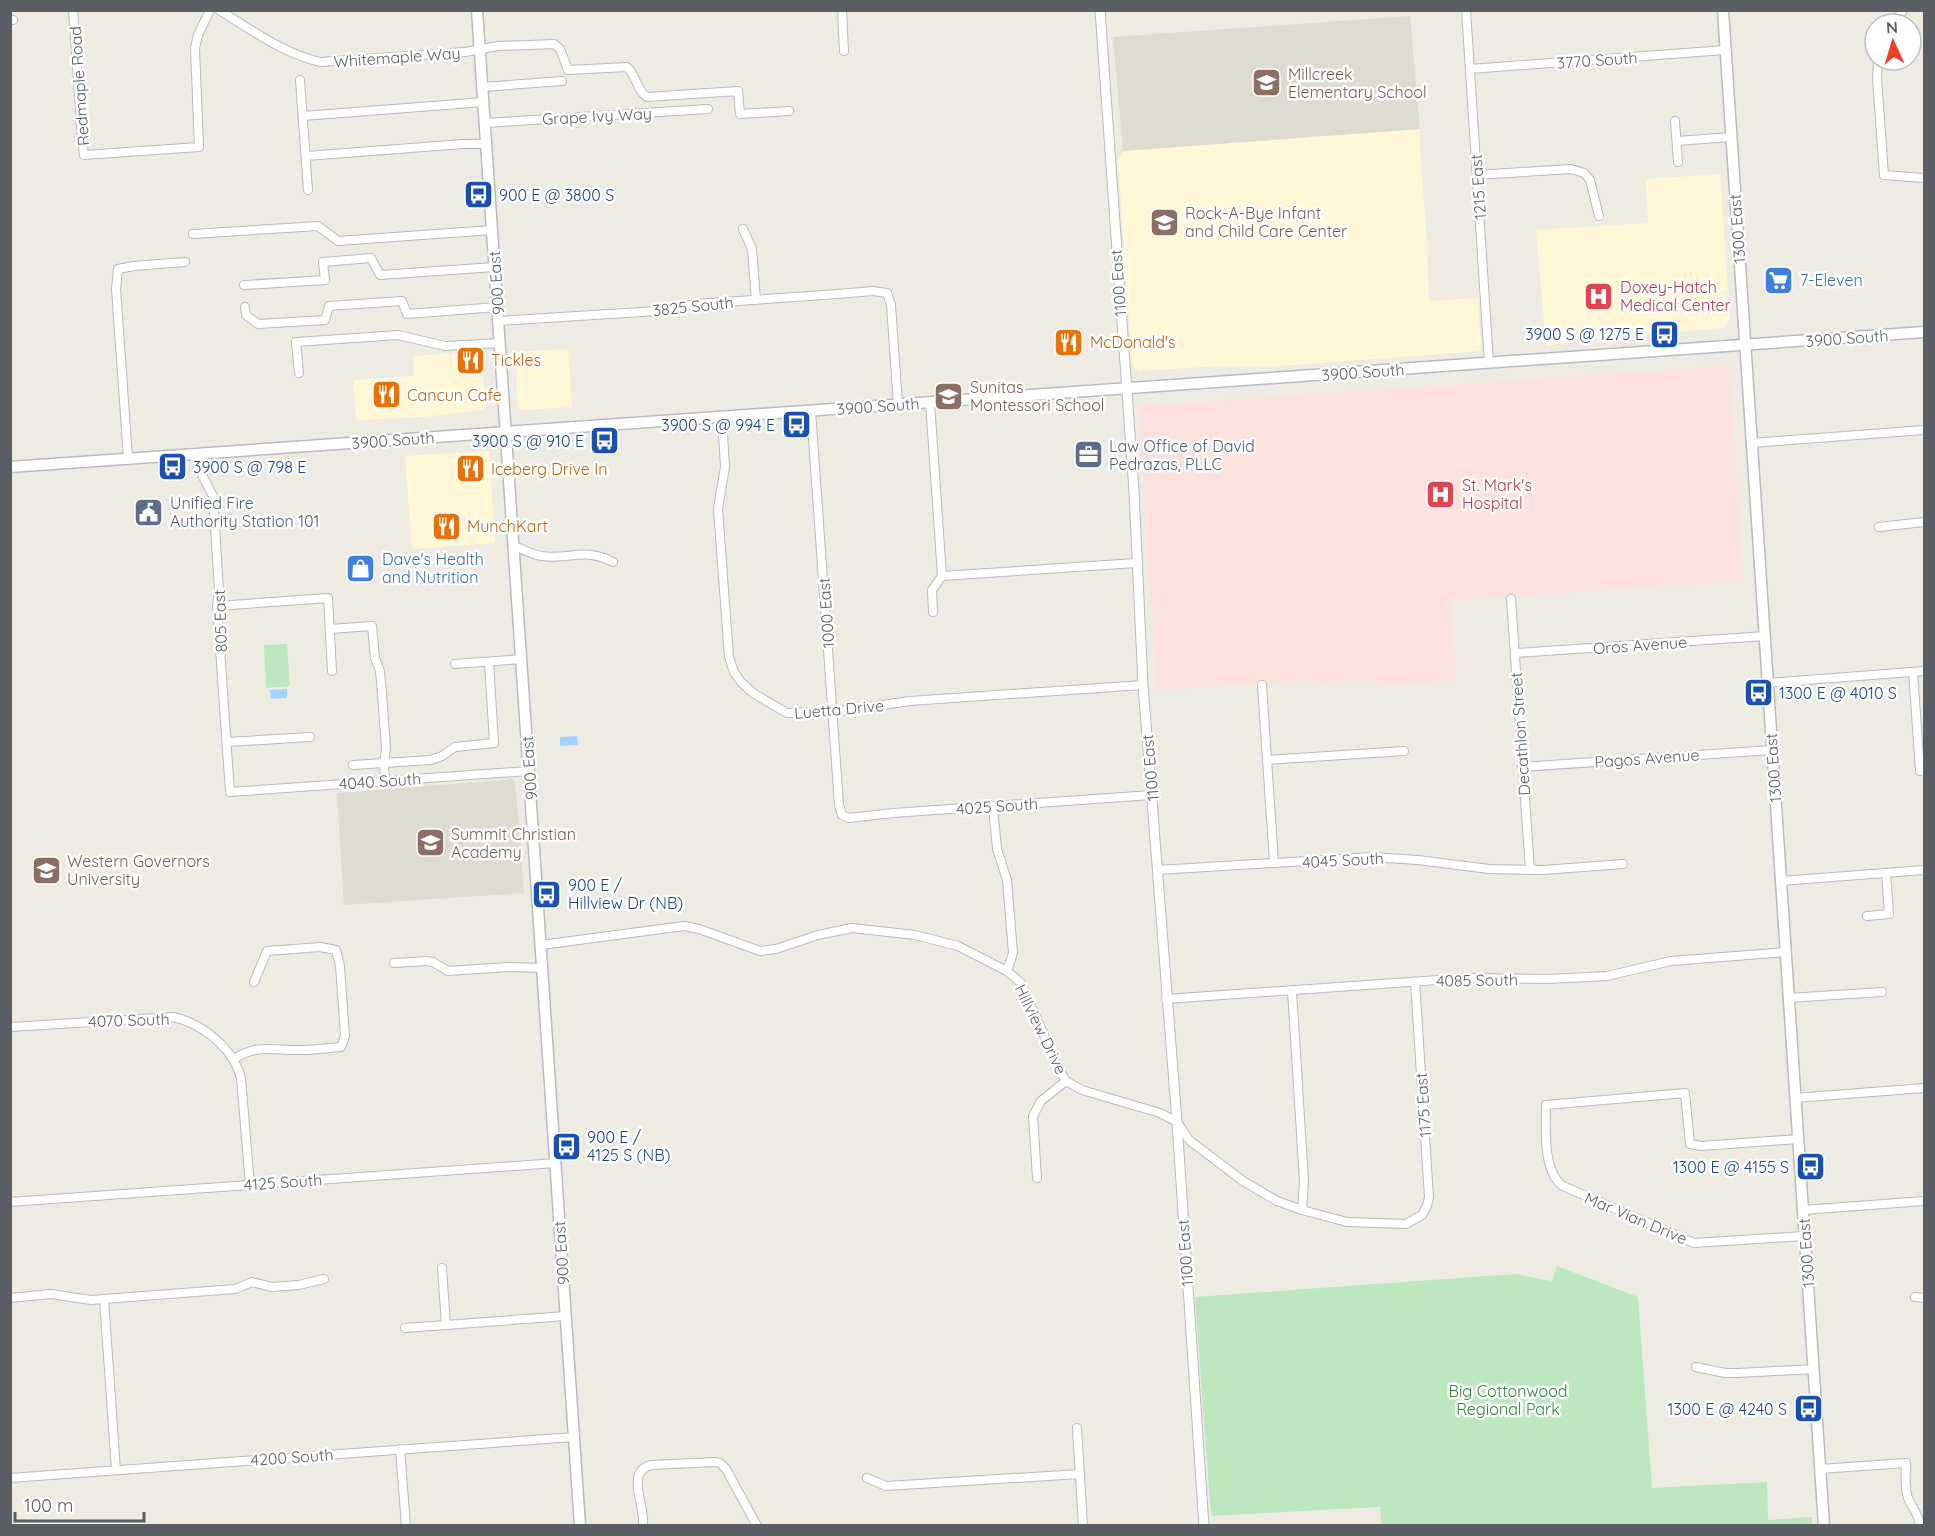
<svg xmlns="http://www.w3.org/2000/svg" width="1935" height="1536" font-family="Quicksand,sans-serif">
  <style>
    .commercial { fill: #fff7d6 }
    .education { fill: #dedbd0 }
    .medical { fill: #fce1dd }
    .green { fill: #bde7bf }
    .water { fill: #a1d2ff }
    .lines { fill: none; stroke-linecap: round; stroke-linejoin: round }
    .minor-casing { stroke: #b7babf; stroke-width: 10 }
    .tertiary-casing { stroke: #b7babf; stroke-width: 11 }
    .secondary-casing { stroke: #b8bbc1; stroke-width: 13 }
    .minor { stroke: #fff; stroke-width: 8 }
    .tertiary { stroke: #fff; stroke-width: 9 }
    .secondary { stroke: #fff; stroke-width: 10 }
    .labels { text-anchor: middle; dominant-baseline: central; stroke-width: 5; stroke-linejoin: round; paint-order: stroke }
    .street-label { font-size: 16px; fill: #5a5e63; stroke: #fff }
    .education-label { font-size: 16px; fill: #785e54; stroke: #fff; text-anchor: start }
    .transit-label { font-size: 16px; fill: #164399; stroke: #fff; text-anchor: start }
    .shop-label { font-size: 16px; fill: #366cbe; stroke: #fff; text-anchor: start }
    .health-label { font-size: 16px; fill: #be3a42; stroke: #fff; text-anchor: start }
    .food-label { font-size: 16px; fill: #c56008; stroke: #fff; text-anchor: start }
    .service-label { font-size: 16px; fill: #4e5e75; stroke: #fff; text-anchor: start }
    .park-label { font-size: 16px; fill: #308538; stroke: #fff }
  </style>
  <rect width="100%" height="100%" fill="#eeece2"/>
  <g class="commercial">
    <polygon points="1420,129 1420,148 1427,244 1429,301 1478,298 1481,351 1280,366 1220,366 1139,371 1132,365 1118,160 1123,151"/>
    <polygon points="1720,174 1730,320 1723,328 1592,339 1546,346 1536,230 1648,223 1646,179"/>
    <polygon points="568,349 572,407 522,410 517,406 516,352"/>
    <polygon points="481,352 486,408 483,410 424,417 356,420 353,380 414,376 413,356"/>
    <polygon points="489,451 495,543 412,549 405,456"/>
  </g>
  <g class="education">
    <polygon points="1410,16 1420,129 1123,151 1113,37"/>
    <polygon points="515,779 524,893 344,905 337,793"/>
  </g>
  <polygon class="medical" points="1729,366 1743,581 1451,600 1456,681 1376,686 1375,680 1318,683 1318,680 1157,690 1138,406"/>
  <g class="green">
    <polygon points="287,644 290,686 266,688 264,645"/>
    <polygon points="1557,1266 1638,1297 1652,1488 1767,1482 1768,1520 1812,1517 1812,1525 1382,1526 1380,1507 1211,1516 1195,1297 1515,1274 1552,1281"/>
  </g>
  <g class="water">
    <polygon points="287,689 287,698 271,699 270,690"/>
    <polygon points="577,736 578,745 560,746 560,737"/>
  </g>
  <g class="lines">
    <defs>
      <g id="minor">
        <polyline points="73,10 82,137 84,155 199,147 195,48 198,35 210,10"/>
        <path d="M219,10C252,30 282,53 320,62L465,52L498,46L554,44L560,49L568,70L627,67C637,76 636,90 647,97L738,91L740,114L789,111"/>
        <polyline points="842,10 844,51"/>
        <polyline points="1466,10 1489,363"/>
        <polyline points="10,20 13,20"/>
        <polyline points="1894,24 1903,10"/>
        <polyline points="1878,60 1877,78 1884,175 1924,178"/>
        <polyline points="1470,69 1725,50"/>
        <polyline points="300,80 308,190"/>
        <polyline points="483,87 562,81"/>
        <polyline points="303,116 484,102"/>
        <polyline points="1675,121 1678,162"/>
        <polyline points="485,123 708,109"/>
        <polyline points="1677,141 1731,137"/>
        <polyline points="306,156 463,144 486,144"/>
        <polyline points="1477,175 1571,169 1584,173 1590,180 1599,216"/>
        <polyline points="743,229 752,249 756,300"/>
        <polyline points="193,234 318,226 338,241 492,230"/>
        <polyline points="244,285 325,280 323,262 371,258 380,275 494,267"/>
        <polyline points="245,307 246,315 258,324 325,320 329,306 402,301 407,314 497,307"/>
        <polyline points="498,321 657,311 696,304 838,294 873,291 887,293 891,305 898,405"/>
        <polyline points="299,373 296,342 398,335 445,346 500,343"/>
        <polyline points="930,402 942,576 932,590 933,612"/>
        <polyline points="811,411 839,805 842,815 849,818 893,813 1152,795"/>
        <polyline points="722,417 725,467 718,509 729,657 734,672 741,682 753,693 787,713 833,712 910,701 1143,685"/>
        <polyline points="1751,443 1924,430"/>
        <polyline points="200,453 202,475 213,496 219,590 217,606 230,792 529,771"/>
        <polyline points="128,458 116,289 118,269 134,266 185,262"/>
        <polyline points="1879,527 1924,522"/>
        <path d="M514,546C523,549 532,555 542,556C570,560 584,547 613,562"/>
        <polyline points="942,576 1136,563"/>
        <polyline points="1511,599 1530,870"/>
        <polyline points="217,606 328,598 332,671"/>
        <polyline points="330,629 372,626 375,658 380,671 382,693 386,749 384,763 385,781"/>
        <polyline points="1515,653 1765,636"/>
        <polyline points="455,664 522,659"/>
        <polyline points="1913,672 1920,771"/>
        <polyline points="1767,683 1924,671"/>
        <polyline points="1262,685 1274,862"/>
        <polyline points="227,742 310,737"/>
        <polyline points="1267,760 1404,751"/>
        <polyline points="353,765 431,760 442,756 455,747 494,743 489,662"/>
        <polyline points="1522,767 1772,750"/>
        <polyline points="993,806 997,849 1007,880 1013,953 1007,971"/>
        <polyline points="1157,870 1372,857 1418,860 1489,869 1543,870 1623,864"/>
        <polyline points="1781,881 1924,870"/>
        <polyline points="1867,916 1889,914 1886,873"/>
        <polyline points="541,945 684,926 699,929 760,951 776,949 818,935 852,928 915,935 958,946 1007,971 1021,983 1059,1069 1066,1081 1082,1090 1160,1113 1177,1122 1189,1140 1243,1181 1277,1201 1302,1210 1347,1222 1406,1224 1422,1215 1427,1206 1429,1197 1415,982"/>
        <polyline points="394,963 427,961 433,962 448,971 508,967 543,968"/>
        <polyline points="1292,991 1304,1181 1302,1210"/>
        <polyline points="1788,998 1882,992"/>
        <polyline points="1166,999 1467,978 1547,979 1607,976 1671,961 1785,952"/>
        <path d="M10,1027L173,1017C202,1023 233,1048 241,1078L250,1185"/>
        <path d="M234,1059C259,1043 275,1051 303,1050C315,1050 328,1048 341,1047L345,1036L340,966L336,950L320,947L267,951L254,982"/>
        <polyline points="1795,1098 1924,1088"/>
        <path d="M1798,1139L1701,1146L1690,1144L1685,1093L1546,1105C1546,1128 1542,1171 1563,1186L1694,1243L1804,1236"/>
        <polyline points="1037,1178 1033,1116 1041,1101 1066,1081"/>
        <polyline points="10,1202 556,1163"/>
        <polyline points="1803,1210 1924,1201"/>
        <polyline points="442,1268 446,1325"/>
        <polyline points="1915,1297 1924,1298"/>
        <polyline points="10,1298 51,1294 91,1300 104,1299 235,1289 252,1282 272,1287 299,1285 324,1279"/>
        <polyline points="104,1299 116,1470"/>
        <polyline points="405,1328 566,1316"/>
        <polyline points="1696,1367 1725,1373 1738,1373 1814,1369"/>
        <polyline points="1077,1428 1083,1526"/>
        <polyline points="400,1449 406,1526"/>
        <path d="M1820,1469L1906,1463C1906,1475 1904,1486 1908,1498C1912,1508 1919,1514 1920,1526"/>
        <polyline points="10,1478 574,1437"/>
        <polyline points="867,1478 886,1486 1080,1474"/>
        <path d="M643,1526C646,1507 624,1470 652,1465L715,1462L720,1463L726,1469L757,1526"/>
      </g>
      <polyline id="tertiary" points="1100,10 1134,491 1143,685 1177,1122 1204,1526"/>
      <g id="secondary">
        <polyline points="477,10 580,1526"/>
        <polyline points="1723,10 1824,1526"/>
        <polyline points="10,467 1924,332"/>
      </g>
    </defs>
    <use href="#minor" class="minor-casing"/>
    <use href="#tertiary" class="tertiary-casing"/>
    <use href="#secondary" class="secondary-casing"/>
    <use href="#minor" class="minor"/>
    <use href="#tertiary" class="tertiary"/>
    <use href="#secondary" class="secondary"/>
  </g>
  <defs>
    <symbol id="school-square" viewBox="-11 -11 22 22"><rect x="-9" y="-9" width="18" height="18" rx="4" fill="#8d6e63" stroke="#fff"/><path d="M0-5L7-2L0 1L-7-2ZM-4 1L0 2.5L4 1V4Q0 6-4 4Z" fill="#fff"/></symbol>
    <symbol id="bus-square" viewBox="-11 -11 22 22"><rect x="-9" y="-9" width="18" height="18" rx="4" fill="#1a4fb4" stroke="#fff"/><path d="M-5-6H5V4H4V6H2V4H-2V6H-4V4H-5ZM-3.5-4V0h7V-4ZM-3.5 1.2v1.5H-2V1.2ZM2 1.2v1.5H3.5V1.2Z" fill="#fff"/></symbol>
    <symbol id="supermarket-square" viewBox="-11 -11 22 22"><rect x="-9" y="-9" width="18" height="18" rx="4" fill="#3f7fe0" stroke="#fff"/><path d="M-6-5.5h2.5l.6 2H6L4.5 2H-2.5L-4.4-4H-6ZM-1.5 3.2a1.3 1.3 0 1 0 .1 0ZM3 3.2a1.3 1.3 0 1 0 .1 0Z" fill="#fff"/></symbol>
    <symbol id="hospital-square" viewBox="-11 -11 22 22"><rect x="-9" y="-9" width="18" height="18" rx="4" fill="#e0444e" stroke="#fff"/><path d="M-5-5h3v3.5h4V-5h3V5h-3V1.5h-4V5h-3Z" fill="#fff"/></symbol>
    <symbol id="restaurant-square" viewBox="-11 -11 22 22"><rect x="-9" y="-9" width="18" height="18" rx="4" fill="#e8710a" stroke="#fff"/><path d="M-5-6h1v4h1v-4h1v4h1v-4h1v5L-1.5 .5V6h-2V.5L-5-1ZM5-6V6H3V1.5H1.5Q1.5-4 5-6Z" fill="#fff"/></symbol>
    <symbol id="office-square" viewBox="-11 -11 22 22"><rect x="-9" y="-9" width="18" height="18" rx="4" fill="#5c6f8a" stroke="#fff"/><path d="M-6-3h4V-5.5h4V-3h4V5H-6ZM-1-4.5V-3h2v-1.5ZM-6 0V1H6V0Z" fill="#fff"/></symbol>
    <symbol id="civic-square" viewBox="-11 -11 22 22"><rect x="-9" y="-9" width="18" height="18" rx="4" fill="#5c6f8a" stroke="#fff"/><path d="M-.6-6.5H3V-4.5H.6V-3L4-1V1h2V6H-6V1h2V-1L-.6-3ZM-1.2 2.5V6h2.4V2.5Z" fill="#fff"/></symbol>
    <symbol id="shop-square" viewBox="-11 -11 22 22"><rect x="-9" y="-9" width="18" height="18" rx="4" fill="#3f7fe0" stroke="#fff"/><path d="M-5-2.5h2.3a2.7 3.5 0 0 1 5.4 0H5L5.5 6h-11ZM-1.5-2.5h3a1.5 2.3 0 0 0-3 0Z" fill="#fff"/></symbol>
    <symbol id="university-square" viewBox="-11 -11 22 22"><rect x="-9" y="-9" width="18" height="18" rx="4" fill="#8d6e63" stroke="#fff"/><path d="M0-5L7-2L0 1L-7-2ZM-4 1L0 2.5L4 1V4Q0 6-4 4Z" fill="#fff"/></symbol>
  </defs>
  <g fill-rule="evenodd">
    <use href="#school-square" x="1250" y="66" width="33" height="33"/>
    <use href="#bus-square" x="462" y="178" width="33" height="33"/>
    <use href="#school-square" x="1148" y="206" width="33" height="33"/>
    <use href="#supermarket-square" x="1762" y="264" width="33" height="33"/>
    <use href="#hospital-square" x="1582" y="280" width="33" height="33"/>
    <use href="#bus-square" x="1648" y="318" width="33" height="33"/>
    <use href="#restaurant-square" x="1052" y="326" width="33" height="33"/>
    <use href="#restaurant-square" x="454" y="344" width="33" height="33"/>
    <use href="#restaurant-square" x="370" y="378" width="33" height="33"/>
    <use href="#school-square" x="932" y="380" width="33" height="33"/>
    <use href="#bus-square" x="780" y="408" width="33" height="33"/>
    <use href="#bus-square" x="588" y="424" width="33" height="33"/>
    <use href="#office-square" x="1072" y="438" width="33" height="33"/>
    <use href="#bus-square" x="156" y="450" width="33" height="33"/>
    <use href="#restaurant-square" x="454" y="452" width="33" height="33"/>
    <use href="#hospital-square" x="1424" y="478" width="33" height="33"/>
    <use href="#civic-square" x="132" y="496" width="33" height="33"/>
    <use href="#restaurant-square" x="430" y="510" width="33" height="33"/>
    <use href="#shop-square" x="344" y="552" width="33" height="33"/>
    <use href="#bus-square" x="1742" y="676" width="33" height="33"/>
    <use href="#school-square" x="414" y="826" width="33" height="33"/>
    <use href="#university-square" x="30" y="854" width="33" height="33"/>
    <use href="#bus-square" x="530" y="878" width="33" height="33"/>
    <use href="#bus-square" x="550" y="1130" width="33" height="33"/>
    <use href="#bus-square" x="1794" y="1150" width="33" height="33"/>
    <use href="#bus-square" x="1792" y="1392" width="33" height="33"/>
  </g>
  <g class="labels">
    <g class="street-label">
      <text transform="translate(397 57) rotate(-4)">Whitemaple Way</text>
      <text transform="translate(1597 60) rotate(-4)">3770 South</text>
      <text transform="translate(79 86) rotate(-94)">Redmaple Road</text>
      <text transform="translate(597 116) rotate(-3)">Grape Ivy Way</text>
      <text transform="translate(1478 187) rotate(-94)">1215 East</text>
      <text transform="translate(1737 229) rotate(-94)">1300 East</text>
      <text transform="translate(496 283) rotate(-94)">900 East</text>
      <text transform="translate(1118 283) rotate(-94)">1100 East</text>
      <text transform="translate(693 306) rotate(-6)">3825 South</text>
      <text transform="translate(1847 338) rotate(-4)">3900 South</text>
      <text transform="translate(1363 372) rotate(-4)">3900 South</text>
      <text transform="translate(878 406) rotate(-4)">3900 South</text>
      <text transform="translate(393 440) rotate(-4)">3900 South</text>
      <text transform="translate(826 613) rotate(-94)">1000 East</text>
      <text transform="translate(220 621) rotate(-92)">805 East</text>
      <text transform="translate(1640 645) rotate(-4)">Oros Avenue</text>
      <text transform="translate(839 709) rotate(-5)">Luetta Drive</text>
      <text transform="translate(1520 734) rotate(-94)">Decathlon Street</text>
      <text transform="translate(1647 758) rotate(-4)">Pagos Avenue</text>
      <text transform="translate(529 768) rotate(-94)">900 East</text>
      <text transform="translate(1150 768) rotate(-95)">1100 East</text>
      <text transform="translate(1773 768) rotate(-94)">1300 East</text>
      <text transform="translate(380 781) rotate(-4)">4040 South</text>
      <text transform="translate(997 806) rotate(-4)">4025 South</text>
      <text transform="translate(1343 860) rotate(-3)">4045 South</text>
      <text transform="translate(1477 980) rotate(-1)">4085 South</text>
      <text transform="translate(129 1020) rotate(-2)">4070 South</text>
      <text transform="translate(1041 1029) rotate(64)">Hillview Drive</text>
      <text transform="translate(1423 1105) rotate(-94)">1175 East</text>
      <text transform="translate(283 1182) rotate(-4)">4125 South</text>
      <text transform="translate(1636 1218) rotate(23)">Mar Vian Drive</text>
      <text transform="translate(561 1253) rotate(-94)">900 East</text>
      <text transform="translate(1185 1253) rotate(-94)">1100 East</text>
      <text transform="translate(1806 1253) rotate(-94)">1300 East</text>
      <text transform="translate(292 1457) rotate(-4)">4200 South</text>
    </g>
    <g class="education-label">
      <text x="1288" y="74">Millcreek<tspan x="1288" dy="18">Elementary School</tspan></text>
      <text x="1185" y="213">Rock-A-Bye Infant<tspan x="1185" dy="18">and Child Care Center</tspan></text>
      <text x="970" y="387">Sunitas<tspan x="970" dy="18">Montessori School</tspan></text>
      <text x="451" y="834">Summit Christian<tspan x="451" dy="18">Academy</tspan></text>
      <text x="67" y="861">Western Governors<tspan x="67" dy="18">University</tspan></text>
    </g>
    <g class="transit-label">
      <text x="499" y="195">900 E @ 3800 S</text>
      <text x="1644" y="334" text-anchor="end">3900 S @ 1275 E</text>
      <text x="775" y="425" text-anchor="end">3900 S @ 994 E</text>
      <text x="584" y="441" text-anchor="end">3900 S @ 910 E</text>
      <text x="193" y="467">3900 S @ 798 E</text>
      <text x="1779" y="693">1300 E @ 4010 S</text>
      <text x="568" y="885">900 E /<tspan x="568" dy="18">Hillview Dr (NB)</tspan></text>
      <text x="587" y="1137">900 E /<tspan x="587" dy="18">4125 S (NB)</tspan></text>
      <text x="1789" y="1167" text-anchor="end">1300 E @ 4155 S</text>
      <text x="1787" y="1409" text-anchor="end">1300 E @ 4240 S</text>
    </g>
    <g class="shop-label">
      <text x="1800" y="280">7-Eleven</text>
      <text x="382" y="559">Dave's Health<tspan x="382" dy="18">and Nutrition</tspan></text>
    </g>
    <g class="health-label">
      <text x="1620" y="287">Doxey-Hatch<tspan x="1620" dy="18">Medical Center</tspan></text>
      <text x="1462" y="485">St. Mark's<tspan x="1462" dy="18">Hospital</tspan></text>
    </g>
    <g class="food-label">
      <text x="1090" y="342">McDonald's</text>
      <text x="491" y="360">Tickles</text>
      <text x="407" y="395">Cancun Cafe</text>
      <text x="491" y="469">Iceberg Drive In</text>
      <text x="467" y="526">MunchKart</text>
    </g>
    <g class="service-label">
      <text x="1109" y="446">Law Office of David<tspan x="1109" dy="18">Pedrazas, PLLC</tspan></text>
      <text x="170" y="503">Unified Fire<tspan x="170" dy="18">Authority Station 101</tspan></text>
    </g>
    <g class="park-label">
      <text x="1508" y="1391">Big Cottonwood<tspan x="1508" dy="18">Regional Park</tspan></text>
    </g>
  </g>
  <rect width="1935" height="1536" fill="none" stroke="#5a5e63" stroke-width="24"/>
  <g transform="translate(1893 42) rotate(356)"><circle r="28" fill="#ffffff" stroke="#bdbfc1" stroke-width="1.5"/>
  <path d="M0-4.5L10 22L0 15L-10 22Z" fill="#f13e25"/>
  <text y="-9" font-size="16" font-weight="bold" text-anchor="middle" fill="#5a5e63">N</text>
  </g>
  <path d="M15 1512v9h129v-9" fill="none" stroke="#5a5e63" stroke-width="3"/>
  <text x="24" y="1512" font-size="18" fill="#5a5e63" stroke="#ffffff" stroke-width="4.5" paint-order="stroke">100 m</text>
</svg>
